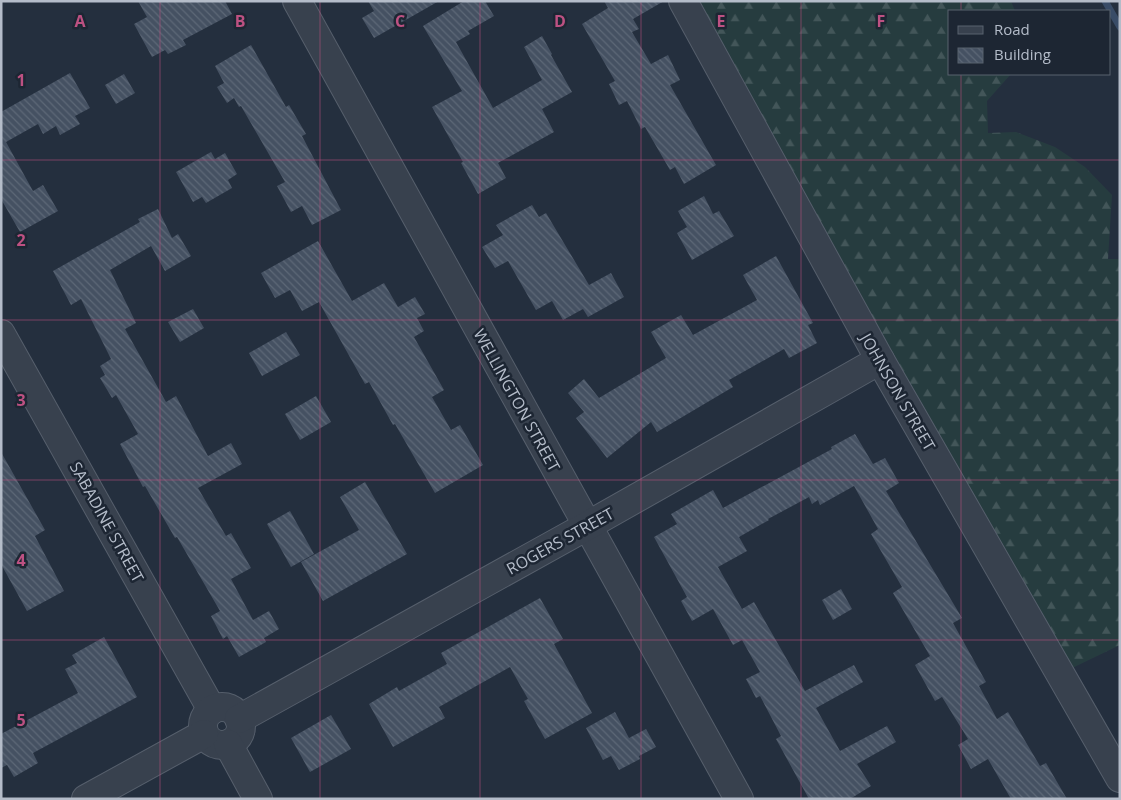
<svg xmlns="http://www.w3.org/2000/svg" width="1121" height="800" font-family="'Open Sans',sans-serif">
  <style>
    .forest { fill: url(#forest-firs) }
    .lines { fill: none; stroke-linecap: round; stroke-linejoin: round }
    .stream { stroke: #394c67; stroke-width: 7 }
    .building { fill: url(#building-back-hatch) }
    .street-casing { stroke: #565f6c; stroke-width: 30 }
    .street { stroke: #38414e; stroke-width: 28 }
    .grid { fill: none; stroke: #bd5182; stroke-width: 1; stroke-opacity: 0.55 }
    .labels { text-anchor: middle; dominant-baseline: central; stroke-width: 5; stroke-linejoin: round; paint-order: stroke }
    .street-label { font-size: 16px; fill: #b4bcc9; stroke: #1d2633 }
    .grid-label { font-size: 16px; text-anchor: middle; font-weight: bold; fill: #bd5182; stroke: #1d2633; stroke-width: 5; stroke-linejoin: round; paint-order: stroke }
  </style>
  <defs>
    <pattern id="forest-firs" width="22" height="20" patternUnits="userSpaceOnUse" patternTransform="scale(1.25)"><rect width="22" height="20" fill="#263c3f"/><path d="M5 1l3.5 6h-7zM16 11l3.5 6h-7z" fill="#435659"/></pattern>
    <pattern id="building-back-hatch" width="6" height="6" patternUnits="userSpaceOnUse" patternTransform="scale(1.25)"><rect width="6" height="6" fill="#455162"/><path d="M-1 5l2 2M0 0l6 6M5-1l2 2" fill="none" stroke="#5d6877"/></pattern>
  </defs>
  <rect width="100%" height="100%" fill="#242f3e"/>
  <polygon class="forest" points="694,1 1011,1 1015,11 950,11 950,74 1011,74 987,101 988,133 1016,132 1055,147 1085,167 1112,195 1108,259 1120,259 1120,645 1066,671"/>
  <g class="lines">
    <polyline class="stream" points="1105,1 1120,27"/>
  </g>
  <g class="building">
    <polygon points="138,1 225,1 232,14 183,40 186,45 168,54 165,50 152,57 134,24 147,17"/>
    <polygon points="368,1 439,1 374,38 362,18 374,11"/>
    <polygon points="464,1 485,1 494,16 468,31 470,34 456,42 493,108 542,80 524,47 542,36 552,54 551,55 572,92 542,109 554,132 498,163 506,178 478,194 461,163 463,162 432,107 462,91 423,26"/>
    <polygon points="604,1 664,1 633,19 639,29 632,32 651,64 668,55 680,80 670,85 716,165 684,184 675,167 670,170 645,127 641,129 627,101 619,105 609,84 615,81 582,24 608,8"/>
    <polygon points="251,45 286,107 289,105 306,134 302,136 341,210 312,225 302,206 291,212 277,186 285,182 241,106 239,107 234,98 227,103 217,87 224,83 215,66"/>
    <polygon points="70,73 90,108 75,116 80,124 60,135 56,126 43,134 38,124 6,142 33,191 43,185 58,211 20,232 1,199 1,112"/>
    <polygon points="124,74 135,93 116,104 105,85"/>
    <polygon points="211,152 215,159 225,153 237,174 228,180 232,188 206,203 202,197 193,202 176,172"/>
    <polygon points="704,196 713,214 719,211 734,236 692,260 677,233 687,227 678,211"/>
    <polygon points="532,205 539,217 546,213 589,285 611,273 624,297 588,317 583,309 563,320 552,301 536,310 508,261 495,268 482,247 503,235 496,225"/>
    <polygon points="158,209 172,238 178,234 191,256 165,271 151,246 110,270 136,323 125,329 166,402 176,396 208,456 231,443 242,464 198,488 226,536 231,533 251,568 231,579 253,620 269,611 279,629 264,638 266,642 239,657 227,636 223,639 211,616 220,611 177,537 175,538 145,486 143,487 120,444 138,434 116,395 112,398 100,378 105,375 100,366 111,359 81,299 71,305 53,271 140,222 138,219"/>
    <polygon points="318,241 352,301 384,283 398,307 415,297 425,314 417,318 424,331 414,337 444,390 432,397 451,430 460,425 483,465 435,493 395,424 393,425 369,382 365,384 319,302 302,311 290,290 275,298 261,273"/>
    <polygon points="776,256 813,323 808,325 817,343 789,358 784,349 729,380 733,387 657,432 651,422 607,458 576,418 584,412 568,393 584,379 599,398 666,358 651,332 681,315 693,335 757,300 743,275"/>
    <polygon points="193,309 204,328 180,342 168,322"/>
    <polygon points="286,332 300,355 262,376 249,353"/>
    <polygon points="316,396 331,422 300,440 285,414"/>
    <polygon points="855,434 873,464 885,458 899,483 886,491 962,618 953,623 986,682 979,686 997,719 1008,712 1040,766 1046,763 1067,799 1011,799 988,759 971,769 958,745 968,739 942,697 935,701 915,665 930,656 893,593 902,587 871,534 878,529 854,486 820,505 818,500 812,504 809,497 768,519 769,520 739,537 747,551 718,567 742,609 754,602 805,691 854,665 863,682 816,708 840,751 887,726 896,742 857,764 871,786 850,799 809,799 776,739 781,736 760,696 756,698 746,679 760,672 742,640 733,645 713,609 692,621 681,601 687,597 654,537 677,524 671,514 713,490 723,508 832,449 831,447"/>
    <polygon points="1,452 45,530 35,536 64,591 27,611 1,564"/>
    <polygon points="365,482 407,554 323,601 301,562 359,530 340,497"/>
    <polygon points="290,511 314,554 291,567 267,524"/>
    <polygon points="841,589 852,609 833,620 822,600"/>
    <polygon points="540,598 563,639 554,644 592,713 545,739 524,701 528,699 510,667 439,707 445,718 393,747 369,704 397,687 399,691 447,664 441,653"/>
    <polygon points="104,637 137,697 33,753 38,763 14,777 7,765 1,768 1,734 78,693 65,669 77,663 72,655"/>
    <polygon points="615,712 629,738 646,729 656,747 639,756 640,759 619,770 611,756 603,760 586,728"/>
    <polygon points="331,715 351,749 310,772 291,738"/>
  </g>
  <g class="lines">
    <defs>
      <g id="street">
        <polyline points="297,1 739,799"/>
        <polyline points="683,1 880,360 1120,778"/>
        <polyline points="1,334 212,710"/>
        <circle cx="222" cy="726" r="19"/>
        <polyline points="239,719 587,526 880,360"/>
        <polyline points="228,744 258,799"/>
        <polyline points="86,799 204,734"/>
      </g>
    </defs>
    <use href="#street" class="street-casing"/>
    <use href="#street" class="street"/>
  </g>
  <path class="grid" d="M160,1V799M320,1V799M480,1V799M641,1V799M801,1V799M961,1V11M961,74V799M1,160H1120M1,320H1120M1,480H1120M1,640H1120"/>
  <g class="labels">
    <g class="street-label">
      <text transform="translate(898 392) rotate(60)">JOHNSON STREET</text>
      <text transform="translate(517 400) rotate(61)">WELLINGTON STREET</text>
      <text transform="translate(107 522) rotate(61)">SABADINE STREET</text>
      <text transform="translate(560 541) rotate(-29)">ROGERS STREET</text>
    </g>
  </g>
  <g class="grid-label">
    <text x="80" y="27">A</text>
    <text x="240" y="27">B</text>
    <text x="400" y="27">C</text>
    <text x="560" y="27">D</text>
    <text x="721" y="27">E</text>
    <text x="881" y="27">F</text>
    <text x="21" y="86">1</text>
    <text x="21" y="246">2</text>
    <text x="21" y="406">3</text>
    <text x="21" y="566">4</text>
    <text x="21" y="726">5</text>
  </g>
  <rect width="1121" height="800" fill="none" stroke="#b4bcc9" stroke-width="5"/>
  <rect x="948" y="10" width="162" height="65" fill="#1d2633" stroke="#59626f"/>
  <rect x="958" y="26" width="25" height="8" fill="#38414e" stroke="#59626f"/>
  <text x="994" y="35" font-size="15" fill="#b4bcc9">Road</text>
  <rect x="958" y="48" width="25" height="15" fill="url(#building-back-hatch)" stroke="#59626f"/>
  <text x="994" y="60" font-size="15" fill="#b4bcc9">Building</text>
</svg>
